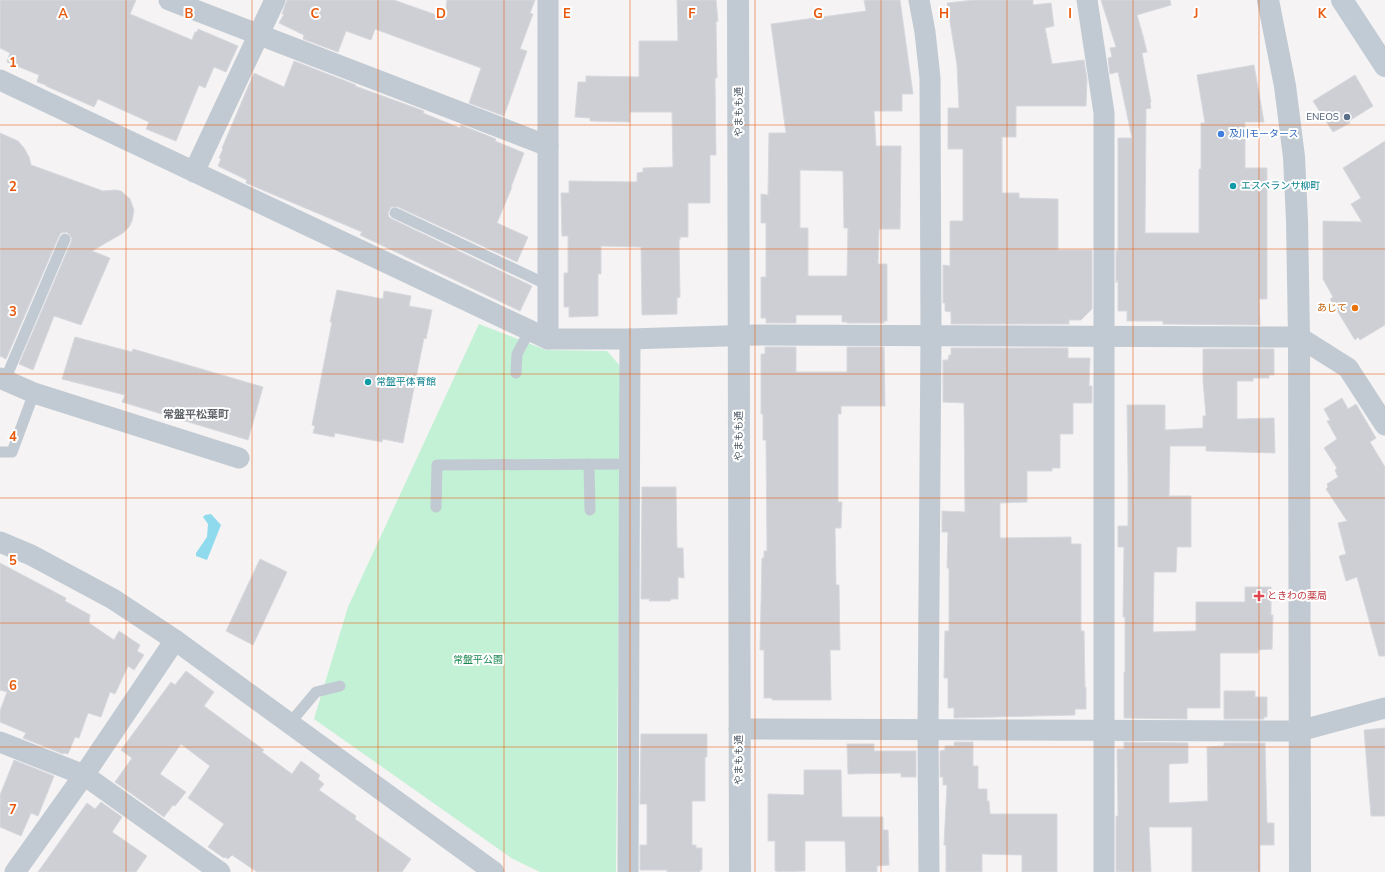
<svg xmlns="http://www.w3.org/2000/svg" width="1385" height="872" font-family="'Nunito Sans','Noto Sans JP',sans-serif">
  <style>
    .green { fill: #c3f1d5 }
    .water { fill: #90daee }
    .building { fill: #cdcfd5; stroke: #d7d9de; fill-rule: evenodd }
    .lines { fill: none; stroke-linecap: round; stroke-linejoin: round }
    .service { stroke: #c1cad2; stroke-width: 11 }
    .minor { stroke: #c1cad2; stroke-width: 21 }
    .tertiary { stroke: #c1cad2; stroke-width: 22 }
    .secondary { stroke: #c1cbd6; stroke-width: 22 }
    .grid { fill: none; stroke: #e8590c; stroke-width: 1; stroke-opacity: 0.55 }
    .service-dot { fill: #5c6f8a; stroke: #fff; stroke-width: 1.5 }
    .shop-dot { fill: #3f7fe0; stroke: #fff; stroke-width: 1.5 }
    .culture-dot { fill: #0f9aa8; stroke: #fff; stroke-width: 1.5 }
    .food-dot { fill: #e8710a; stroke: #fff; stroke-width: 1.5 }
    .health-dot { fill: #e0444e; stroke: #fff; stroke-width: 1.5 }
    .labels { text-anchor: middle; dominant-baseline: central; stroke-width: 4; stroke-linejoin: round; paint-order: stroke }
    .street-label { font-size: 10px; fill: #4a5661; stroke: #fff }
    .service-label { font-size: 10px; fill: #4e5e75; stroke: #fff; text-anchor: end }
    .shop-label { font-size: 10px; fill: #366cbe; stroke: #fff; text-anchor: start }
    .culture-label { font-size: 10px; fill: #0d838f; stroke: #fff; text-anchor: start }
    .food-label { font-size: 10px; fill: #c56008; stroke: #fff; text-anchor: end }
    .health-label { font-size: 10px; fill: #be3a42; stroke: #fff; text-anchor: start }
    .park-label { font-size: 10px; fill: #17864f; stroke: #fff }
    .neighbourhood-label { font-size: 11px; font-weight: bold; fill: #5f6368; stroke: #fff }
    .grid-label { font-size: 13px; text-anchor: middle; font-weight: bold; fill: #e8590c; stroke: #fff; stroke-width: 4; stroke-linejoin: round; paint-order: stroke }
  </style>
  <rect width="100%" height="100%" fill="#f5f3f3"/>
  <polygon class="green" points="479,324 546,350 607,351 621,367 616,872 540,872 513,859 314,719 348,607"/>
  <polygon class="water" points="211,514 221,525 207,560 196,556 196,553 207,537 208,524 203,517 205,515"/>
  <g class="building">
    <polygon points="0,0 136,0 130,14 192,40 195,32 197,32 198,29 238,46 226,72 214,67 205,88 199,85 176,141 146,129 149,122 98,99 94,107 46,86 46,85 37,82 39,75 7,62 10,53 0,48"/>
    <polygon points="287,0 394,0 445,18 447,0 535,0 530,13 533,14 520,49 527,51 504,116 469,103 481,68 375,29 371,40 346,31 338,52 303,39 304,35 279,23 284,14 282,14"/>
    <polygon points="677,0 716,0 718,21 716,22 717,78 715,78 716,155 710,155 710,203 688,203 688,237 680,237 680,240 679,240 680,297 677,298 677,314 642,315 641,247 601,246 601,274 598,274 598,316 569,317 569,307 564,307 564,273 568,273 568,236 562,236 561,193 569,193 569,181 637,182 637,173 643,172 643,168 673,167 672,112 630,112 630,122 590,121 590,118 575,117 578,82 586,82 586,76 639,77 639,41 678,41"/>
    <path d="M864,0H900L913,94H902V111H874L876,146H901L900,229H879L878,264H887V321H884V323H847V322H842V315H796V323H766V318H761V277H766V223H761V194L768,195L769,133H786L771,24L866,11ZM800,170L843,171L844,228H848L847,276H808V228H800Z"/>
    <polygon points="974,0 1033,0 1033,5 1051,3 1054,26 1045,28 1052,64 1084,60 1087,79 1086,106 1016,106 1016,137 1002,137 1002,193 1019,193 1019,198 1058,199 1058,250 1092,250 1092,309 1081,320 1069,320 1069,324 951,324 951,312 945,311 945,303 943,303 943,265 950,266 950,221 963,221 963,149 948,149 948,108 959,108 957,65 947,3"/>
    <polygon points="1101,0 1170,0 1171,5 1137,15 1143,36 1147,52 1142,53 1151,102 1150,103 1151,108 1146,109 1145,233 1199,233 1199,169 1201,169 1201,123 1205,123 1197,75 1254,65 1264,122 1245,122 1245,168 1267,168 1267,299 1259,299 1260,325 1163,324 1163,321 1127,321 1127,311 1118,311 1118,280 1116,283 1116,250 1118,251 1118,138 1132,138 1118,72 1110,74 1108,58 1112,57 1110,48 1116,47"/>
    <polygon points="294,61 356,85 355,86 424,111 423,113 460,128 461,125 496,139 495,141 524,153 511,187 512,187 497,223 528,237 517,262 398,207 391,207 388,213 389,217 392,219 532,286 520,311 360,235 362,232 246,183 247,180 218,166 221,159 219,158 223,149 222,148 254,73 284,87"/>
    <polygon points="1355,75 1373,106 1349,121 1350,123 1333,132 1313,101"/>
    <polygon points="0,133 18,141 24,148 29,157 31,165 103,191 115,190 121,191 130,199 134,210 132,221 129,227 123,233 92,251 110,258 81,325 54,316 33,370 19,364 71,242 72,238 67,232 61,233 59,236 6,359 0,356"/>
    <polygon points="1385,141 1385,325 1360,340 1358,337 1355,340 1330,299 1333,297 1323,279 1323,221 1362,222 1351,204 1361,198 1343,168"/>
    <polygon points="337,290 383,299 384,291 411,296 409,306 432,310 426,339 424,338 403,443 383,439 382,442 335,433 334,437 313,433 315,426 312,425 332,322 330,322"/>
    <polygon points="75,337 132,352 133,349 263,387 248,440 122,402 125,395 62,379"/>
    <polygon points="765,347 796,347 796,372 847,372 847,347 884,347 885,406 841,406 841,414 838,414 838,502 842,502 841,528 835,528 836,585 839,585 840,650 830,650 831,700 772,700 772,698 764,698 764,650 760,650 762,558 764,558 764,551 767,551 766,440 763,440 763,414 761,414 761,354 765,354"/>
    <polygon points="951,348 1068,348 1068,358 1090,358 1089,386 1092,386 1092,403 1073,403 1073,434 1060,434 1060,468 1052,468 1052,471 1027,471 1027,502 1000,503 1000,538 1071,537 1071,544 1081,544 1081,631 1084,631 1085,688 1086,687 1086,709 1075,709 1075,715 954,718 954,708 948,708 948,678 944,678 945,631 949,631 949,568 947,568 948,532 942,532 942,511 965,512 964,403 943,402 943,360 948,360 949,355 951,355"/>
    <polygon points="1203,349 1274,349 1274,375 1269,375 1269,378 1253,378 1253,381 1237,381 1237,419 1274,418 1275,453 1206,451 1206,446 1170,446 1169,496 1191,496 1191,547 1177,547 1176,572 1154,572 1153,632 1196,631 1196,602 1245,602 1245,587 1271,587 1271,615 1273,615 1272,649 1258,650 1258,653 1220,653 1220,708 1187,708 1187,719 1124,718 1124,672 1125,672 1125,617 1123,617 1124,547 1118,547 1118,526 1128,526 1128,470 1127,405 1165,405 1165,430 1203,428 1203,416 1206,416 1203,381"/>
    <polygon points="1342,398 1348,409 1356,404 1376,438 1370,442 1385,467 1385,656 1379,656 1357,577 1346,581 1339,556 1346,554 1338,523 1347,521 1326,489 1328,487 1327,484 1338,477 1335,470 1337,468 1324,448 1337,439 1327,421 1330,420 1324,409"/>
    <polygon points="642,487 676,487 677,548 683,548 684,578 678,577 678,599 671,599 670,601 649,601 650,599 641,599"/>
    <polygon points="260,559 287,572 253,645 226,631"/>
    <polygon points="0,563 66,598 65,601 90,615 89,623 114,640 119,631 140,645 137,651 144,655 134,670 128,666 115,694 110,692 101,717 88,713 79,738 75,737 68,754 64,753 63,754 23,738 26,733 0,722 0,711 7,692 0,690"/>
    <polygon points="186,671 214,692 204,706 264,750 262,752 292,774 301,761 320,775 318,779 324,784 319,790 356,816 355,819 411,859 402,872 257,872 232,855 228,859 225,857 224,858 208,847 224,824 188,798 210,766 181,744 160,774 186,792 175,806 173,805 164,817 115,782 132,758 121,750 171,682 175,685"/>
    <polygon points="1224,691 1255,691 1255,697 1267,697 1267,717 1264,717 1264,719 1224,719"/>
    <polygon points="1385,728 1385,816 1371,816 1364,730"/>
    <polygon points="641,734 707,734 707,757 705,757 705,801 692,801 692,845 696,845 696,848 702,848 702,870 700,870 700,872 667,872 667,870 640,870 640,845 647,845 647,804 640,804"/>
    <polygon points="954,742 973,742 973,766 978,766 978,789 987,789 987,801 989,801 990,814 1057,814 1057,872 1022,872 1022,855 982,854 982,872 946,872 946,845 944,845 947,785 943,785 943,777 940,777 940,751 945,750 945,746 954,746"/>
    <polygon points="1124,742 1188,743 1188,763 1169,764 1169,803 1208,801 1207,747 1224,746 1224,743 1265,743 1267,823 1274,823 1274,845 1260,845 1260,872 1192,872 1192,827 1149,827 1151,872 1116,872 1116,816 1118,816 1117,749 1124,749"/>
    <polygon points="847,744 874,744 874,751 916,751 916,777 901,777 901,773 848,774"/>
    <polygon points="14,760 54,776 38,816 31,813 21,836 0,827 0,795"/>
    <polygon points="804,770 841,770 842,817 883,817 883,830 888,830 889,865 877,866 877,872 846,872 845,841 805,841 805,871 777,872 777,871 775,871 775,841 768,841 768,794 804,795"/>
    <polygon points="101,802 122,817 112,832 147,856 136,872 38,872 87,803 95,809"/>
  </g>
  <g class="lines">
    <g class="service">
      <polyline points="395,213 548,285"/>
      <polyline points="516,373 517,354 530,330"/>
      <polyline points="5,380 65,239"/>
      <polyline points="0,452 12,452 34,393"/>
      <polyline points="589,464 590,510"/>
      <polyline points="436,507 437,465 629,464"/>
      <polyline points="290,723 316,692 340,686"/>
    </g>
    <g class="minor">
      <polyline points="169,0 548,146"/>
      <polyline points="919,0 925,32 930,78 931,335 928,730 929,872"/>
      <polyline points="1087,0 1104,113 1104,872"/>
      <polyline points="0,80 548,339 630,339 756,335 1299,337 1348,368 1385,425"/>
      <polyline points="194,172 275,0"/>
      <polyline points="548,339 548,0"/>
      <polyline points="0,378 34,393 239,458"/>
      <polyline points="0,542 31,555 113,599 175,640 494,872"/>
      <polyline points="739,729 1299,731 1385,708"/>
      <polyline points="0,742 84,775 220,872"/>
      <polyline points="15,872 84,775 175,640"/>
      <polyline points="628,872 630,339"/>
    </g>
    <g class="tertiary">
      <polyline points="738,0 740,872"/>
      <polyline points="1268,0 1285,86 1294,157 1297,220 1299,337 1300,872"/>
    </g>
    <polyline class="secondary" points="1342,0 1385,66"/>
  </g>
  <path class="grid" d="M126,0V872M252,0V872M378,0V872M504,0V872M630,0V872M755,0V872M881,0V872M1007,0V872M1133,0V872M1259,0V872M0,125H1385M0,249H1385M0,374H1385M0,498H1385M0,623H1385M0,747H1385"/>
  <circle class="service-dot" cx="1347" cy="117" r="4"/>
  <circle class="shop-dot" cx="1221" cy="134" r="4"/>
  <g class="culture-dot">
    <circle cx="1233" cy="186" r="4"/>
    <circle cx="368" cy="382" r="4"/>
  </g>
  <circle class="food-dot" cx="1355" cy="308" r="4"/>
  <path class="health-dot" d="M1257 590h4v4h4v4h-4v4h-4v-4h-4v-4h4z"/>
  <g class="labels">
    <g class="street-label">
      <text transform="translate(739 112) rotate(-90)">やまもも通</text>
      <text transform="translate(739 436) rotate(-90)">やまもも通</text>
      <text transform="translate(739 760) rotate(-90)">やまもも通</text>
    </g>
    <g class="service-label">
      <text x="1339" y="117">ENEOS</text>
    </g>
    <g class="shop-label">
      <text x="1229" y="134">及川モータース</text>
    </g>
    <g class="culture-label">
      <text x="1241" y="186">エスペランサ柳町</text>
      <text x="376" y="382">常盤平体育館</text>
    </g>
    <g class="food-label">
      <text x="1347" y="308">あじて</text>
    </g>
    <g class="health-label">
      <text x="1267" y="596">ときわの薬局</text>
    </g>
    <g class="park-label">
      <text x="478" y="660">常盤平公園</text>
    </g>
    <g class="neighbourhood-label">
      <text x="196" y="414">常盤平松葉町</text>
    </g>
  </g>
  <g class="grid-label">
    <text x="63" y="18">A</text>
    <text x="189" y="18">B</text>
    <text x="315" y="18">C</text>
    <text x="441" y="18">D</text>
    <text x="567" y="18">E</text>
    <text x="692" y="18">F</text>
    <text x="818" y="18">G</text>
    <text x="944" y="18">H</text>
    <text x="1070" y="18">I</text>
    <text x="1196" y="18">J</text>
    <text x="1322" y="18">K</text>
    <text x="13" y="67">1</text>
    <text x="13" y="191">2</text>
    <text x="13" y="316">3</text>
    <text x="13" y="441">4</text>
    <text x="13" y="565">5</text>
    <text x="13" y="690">6</text>
    <text x="13" y="814">7</text>
  </g>
</svg>
